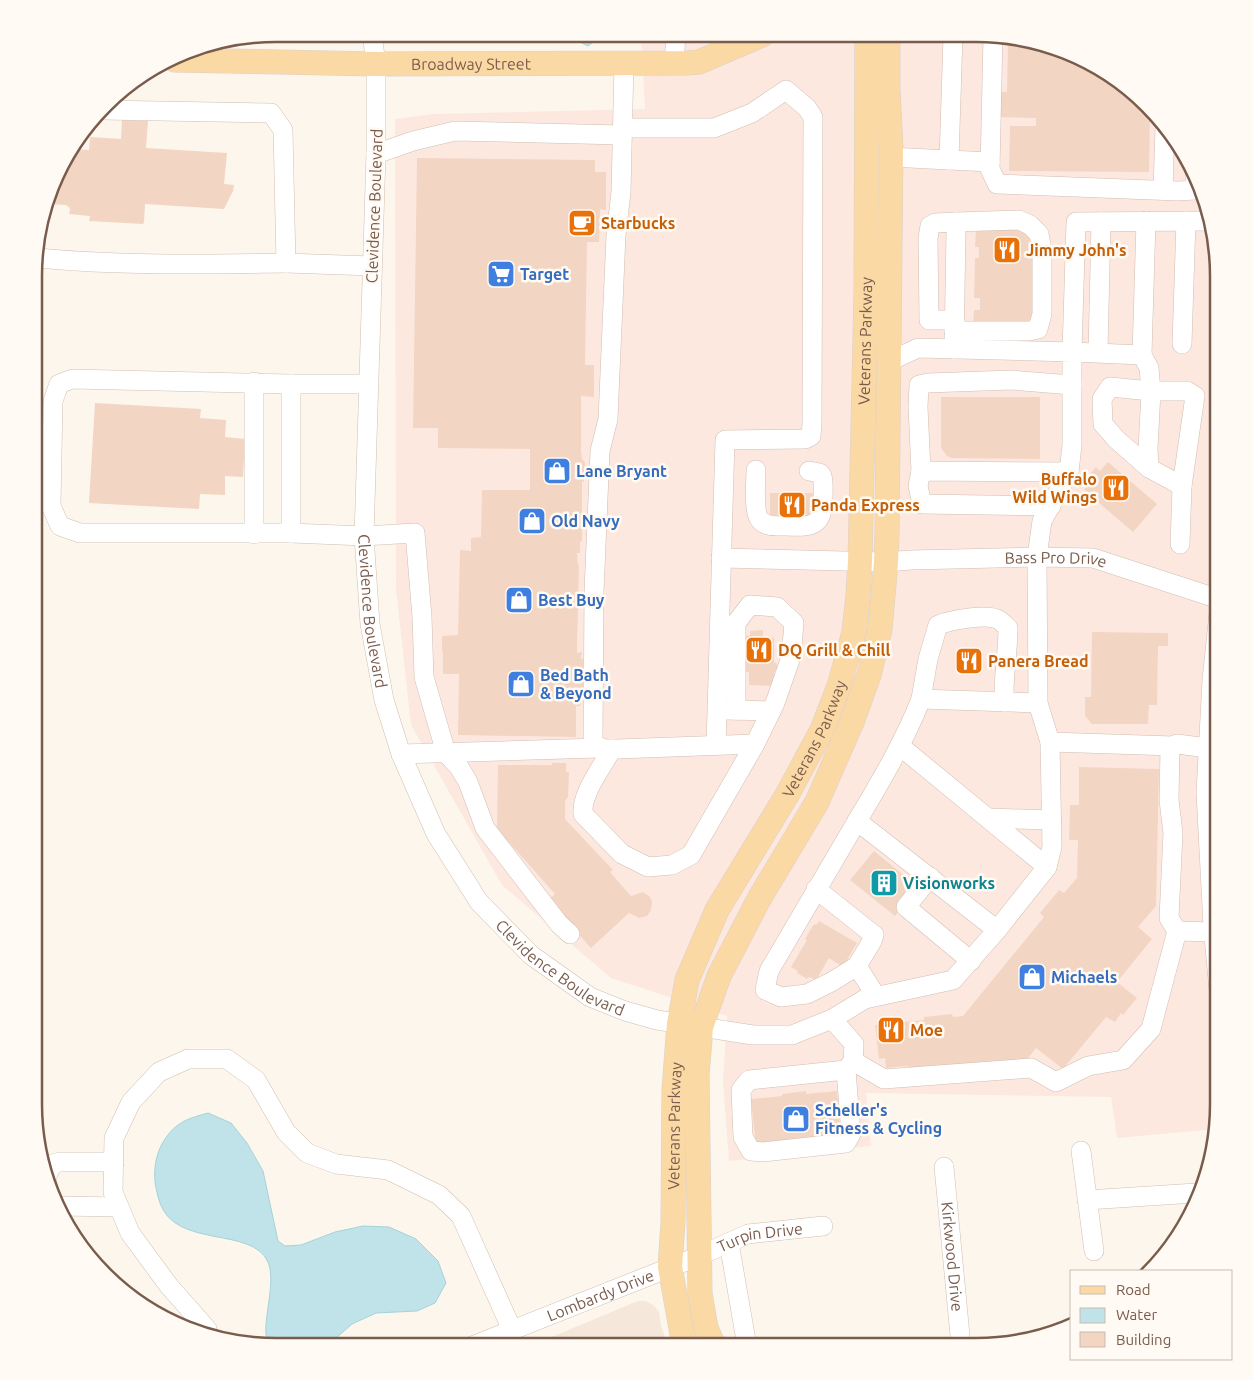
<svg xmlns="http://www.w3.org/2000/svg" width="1253" height="1380" font-family="Ubuntu,sans-serif">
  <style>
    .residential { fill: #f5e8da }
    .commercial { fill: #fde8e0 }
    .water { fill: #bfe3e8; stroke: #a5d3da }
    .building { fill: #f3d5c3 }
    .lines { fill: none; stroke-linecap: round; stroke-linejoin: round }
    .minor-casing { stroke: #d1beb0; stroke-width: 20 }
    .major-casing { stroke: #dad1cd; stroke-width: 25 }
    .minor { stroke: #fff; stroke-width: 19 }
    .major { stroke: #fbd9a5; stroke-width: 24 }
    .labels { text-anchor: middle; dominant-baseline: central; stroke-width: 5; stroke-linejoin: round; paint-order: stroke }
    .street-label { font-size: 16px; fill: #7a5c4d; stroke: #fffaf3 }
    .food-label { font-size: 16px; font-weight: bold; fill: #c56008; stroke: #fffaf3; text-anchor: start }
    .shop-label { font-size: 16px; font-weight: bold; fill: #366cbe; stroke: #fffaf3; text-anchor: start }
    .culture-label { font-size: 16px; font-weight: bold; fill: #0d838f; stroke: #fffaf3; text-anchor: start }
    .rim { fill: none; stroke: #7a5c4d; stroke-width: 2.5 }
  </style>
  <rect width="100%" height="100%" fill="#fdf6ec"/>
  <polygon class="residential" points="638,1301 646,1301 654,1306 659,1312 661,1326 668,1346 530,1346"/>
  <polygon class="commercial" points="641,35 1008,36 1111,74 1179,142 1206,198 1219,261 1219,1119 1215,1131 1206,1130 1117,1138 1111,1097 866,1093 871,1146 729,1161 723,1081 727,1016 611,978 502,885 411,725 396,589 395,119 433,114 645,109"/>
  <g class="water">
    <polygon points="566,35 602,35 588,46"/>
    <path d="M208,1113L231,1123L247,1143L263,1171L278,1241L285,1246L301,1245L335,1232L363,1226L389,1227L416,1239L438,1261L446,1283L435,1303L417,1311L376,1313L352,1324L327,1346H269C268,1342 267,1338 266,1335C264,1316 276,1281 268,1262C252,1226 176,1249 160,1203C158,1198 157,1192 156,1188C153,1173 155,1157 162,1144C174,1123 186,1119 208,1113Z"/>
  </g>
  <g class="building">
    <polygon points="1008,43 1029,44 1111,74 1150,113 1149,172 1009,171 1010,126 1036,126 1036,118 995,117 996,92 1007,92"/>
    <polygon points="122,120 148,121 146,148 227,153 224,184 234,185 233,191 224,209 145,204 144,222 143,224 89,221 90,216 69,214 70,208 66,205 48,204 66,155 71,149 89,150 90,137 121,139"/>
    <polygon points="417,158 595,160 595,172 606,172 606,210 600,209 599,242 587,242 585,365 594,365 594,397 581,396 581,451 582,459 585,462 584,480 584,482 582,481 582,541 580,542 580,553 577,553 578,565 579,565 577,647 577,653 582,652 581,659 583,659 583,694 580,706 576,706 576,737 458,735 459,674 443,674 443,652 442,651 442,636 458,635 460,550 471,551 471,538 481,537 482,490 530,490 530,449 438,448 438,428 413,428"/>
    <polygon points="976,229 1023,230 1033,240 1032,317 1022,328 973,326 974,310 980,310 980,298 974,298 975,258 979,258 979,247 975,247"/>
    <polygon points="941,397 1040,397 1040,459 952,458 947,456 941,448"/>
    <polygon points="95,403 201,409 200,418 226,420 225,437 245,439 243,477 225,476 225,495 200,494 199,509 89,503"/>
    <polygon points="1108,462 1157,504 1133,532 1084,490 1094,477 1090,474 1096,467 1100,471"/>
    <rect x="770" y="493" width="44" height="23"/>
    <polygon points="763,630 763,638 774,638 774,662 777,664 777,670 774,672 774,686 749,685 749,672 744,672 745,635 750,636 750,631"/>
    <polygon points="1092,632 1168,633 1168,646 1158,646 1157,705 1149,705 1148,724 1092,724 1085,716 1085,697 1091,697"/>
    <polygon points="552,763 566,763 566,772 569,772 568,797 565,801 565,819 613,870 610,872 631,896 643,892 650,897 652,902 651,910 647,916 639,918 629,913 591,948 548,900 555,894 497,829 498,765 552,765"/>
    <polygon points="1079,767 1159,769 1156,906 1138,927 1152,939 1117,982 1137,998 1123,1015 1121,1013 1115,1022 1106,1017 1063,1069 1036,1048 1026,1061 908,1072 908,1066 886,1068 885,1058 879,1059 875,1025 924,1020 924,1017 952,1014 953,1017 963,1016 1044,917 1040,913 1059,890 1064,893 1077,878 1078,840 1069,840 1070,805 1079,805"/>
    <polygon points="874,851 918,887 895,916 850,880"/>
    <polygon points="819,921 857,943 843,967 829,958 816,980 809,977 807,979 797,973 798,971 791,967 807,940 805,939 814,924 816,925"/>
    <polygon points="806,1091 806,1094 837,1091 841,1138 756,1147 751,1099 782,1096 782,1094"/>
  </g>
  <g class="lines">
    <defs>
      <g id="minor">
        <path id="s1" d="M372,34L376,64V154L364,536L370,624L384,700L401,754L436,834L479,902L531,955L590,997L625,1011L657,1020L753,1035H792L832,1019L854,1044L853,1061L846,1070L749,1080L741,1090L743,1137L751,1151L763,1152L846,1143L851,1134L846,1070"/>
        <polyline points="993,36 990,169 997,184 1178,191 1195,190 1195,175"/>
        <path d="M624,63L621,192L616,235L608,419L600,451L594,592L593,741C598,750 608,749 617,749L755,744L775,703L791,657L794,623L777,607L750,605L736,623V710"/>
        <polyline points="674,63 676,35"/>
        <polyline points="103,110 271,113 283,130 286,263 372,266"/>
        <polyline points="622,128 714,128 752,113 786,90 807,108 813,117 812,424 811,436 805,439 725,440 716,745"/>
        <polyline points="376,154 413,141 455,131 622,135"/>
        <polyline points="890,157 949,160 953,36"/>
        <polyline points="949,160 990,162"/>
        <polyline points="1163,190 1165,128"/>
        <path d="M38,258C121,266 203,264 286,263"/>
        <polyline points="954,331 1029,331 1038,329 1042,314 1042,251 1039,234 1030,225 1019,220 956,222"/>
        <polyline points="1182,344 1186,221"/>
        <polyline points="954,349 956,231 956,222 935,223 930,226 928,238 929,320 955,320"/>
        <polyline points="1098,352 1101,222"/>
        <polyline points="1142,355 1146,221"/>
        <polyline points="890,361 918,348 1072,352 1072,445 1069,472 1042,521 1037,557 1038,703 1050,742 1173,746"/>
        <polyline points="368,384 291,384 291,533 364,536 415,533 422,617 424,677 446,753 459,767 468,782 485,828 559,924 570,934"/>
        <polyline points="1149,468 1116,439 1103,424 1102,399 1110,387 1151,391 1187,391 1195,396 1182,486"/>
        <path d="M756,470C756,481 753,512 760,520C766,527 776,526 785,526C809,527 823,528 823,499C823,491 824,483 822,476L820,473L809,471"/>
        <polyline points="921,471 918,407 919,385 928,383 1011,380 1072,385"/>
        <polyline points="1051,506 922,504 918,486 921,471 1069,472"/>
        <polyline points="291,533 80,533 60,526 51,506 53,401 59,384 72,379 291,384"/>
        <polyline points="254,534 254,382"/>
        <polyline points="1180,544 1182,486 1149,468 1148,449 1151,391 1149,368 1142,355 1072,352 1076,222 1211,221"/>
        <path id="s2" d="M721,558L886,562L911,560L1037,557L1093,558L1219,599"/>
        <polyline points="1219,613 1212,680 1206,793 1213,926 1219,990"/>
        <path d="M921,699L928,659L938,625C951,620 988,613 999,620C1003,622 1005,626 1008,628C1008,653 1003,677 1004,702"/>
        <polyline points="725,710 771,711"/>
        <polyline points="900,746 1047,867"/>
        <path d="M612,749C602,767 581,794 583,814L622,854L648,867L672,865L691,855L755,744"/>
        <polyline points="401,754 599,748"/>
        <polyline points="988,818 1052,820"/>
        <path d="M857,821C881,781 904,742 921,699L1038,703"/>
        <polyline points="930,877 906,907 971,961"/>
        <polyline points="816,889 874,935 872,941 857,966 833,981 807,994 781,997 765,990 769,971 857,821 997,930 953,980 865,999 832,1019"/>
        <polyline points="997,930 1047,867 1052,847 1050,742"/>
        <polyline points="1177,931 1213,932"/>
        <polyline points="857,966 876,996"/>
        <polyline points="853,1061 884,1079 1031,1068 1056,1082 1088,1066 1123,1060 1151,1029 1177,931 1169,918 1173,833 1169,800 1170,748 1177,744 1208,748"/>
        <polyline points="1081,1151 1094,1251"/>
        <path id="s3" d="M944,1167L961,1346"/>
        <polyline points="47,1182 47,1175 53,1164 60,1162 114,1162"/>
        <polyline points="1087,1200 1196,1193"/>
        <polyline points="59,1206 119,1207"/>
        <polyline points="729,1243 747,1346"/>
        <polyline points="207,1329 169,1286 130,1233 113,1192 114,1138 131,1102 159,1072 188,1059 227,1059 256,1080 286,1132 307,1153 336,1164 388,1170 439,1195 461,1216 512,1330"/>
        <path id="s4" d="M472,1346L699,1256L748,1234L823,1226"/>
      </g>
      <g id="major">
        <path id="s5" d="M175,60L376,64L686,63L699,62L762,35"/>
        <path id="s6" d="M686,1346L682,1334L670,1267L673,1222L674,1090L679,1024L687,980L717,910L787,795L822,730L839,686L854,632L858,596L860,561L866,293L867,35"/>
        <polyline points="714,1346 706,1328 700,1294 697,1075 701,1027 719,976 759,899 817,802 852,722 869,675 880,629 886,562 887,532 891,149 888,91 888,35"/>
      </g>
    </defs>
    <use href="#minor" class="minor-casing"/>
    <use href="#major" class="major-casing"/>
    <use href="#minor" class="minor"/>
    <use href="#major" class="major"/>
  </g>
  <defs>
    <symbol id="cafe-square" viewBox="-11 -11 22 22"><rect x="-9" y="-9" width="18" height="18" rx="4" fill="#e8710a" stroke="#fffaf3"/><path d="M-5.5-4.5H6V0H3Q3 3.5 0 3.5H-2.5Q-5.5 3.5-5.5 0ZM3-3.2v2h1.7v-2ZM-6 4.5H4V6H-6Z" fill="#fff"/></symbol>
    <symbol id="restaurant-square" viewBox="-11 -11 22 22"><rect x="-9" y="-9" width="18" height="18" rx="4" fill="#e8710a" stroke="#fffaf3"/><path d="M-5-6h1v4h1v-4h1v4h1v-4h1v5L-1.5 .5V6h-2V.5L-5-1ZM5-6V6H3V1.5H1.5Q1.5-4 5-6Z" fill="#fff"/></symbol>
    <symbol id="supermarket-square" viewBox="-11 -11 22 22"><rect x="-9" y="-9" width="18" height="18" rx="4" fill="#3f7fe0" stroke="#fffaf3"/><path d="M-6-5.5h2.5l.6 2H6L4.5 2H-2.5L-4.4-4H-6ZM-1.5 3.2a1.3 1.3 0 1 0 .1 0ZM3 3.2a1.3 1.3 0 1 0 .1 0Z" fill="#fff"/></symbol>
    <symbol id="shop-square" viewBox="-11 -11 22 22"><rect x="-9" y="-9" width="18" height="18" rx="4" fill="#3f7fe0" stroke="#fffaf3"/><path d="M-5-2.5h2.3a2.7 3.5 0 0 1 5.4 0H5L5.5 6h-11ZM-1.5-2.5h3a1.5 2.3 0 0 0-3 0Z" fill="#fff"/></symbol>
    <symbol id="building-square" viewBox="-11 -11 22 22"><rect x="-9" y="-9" width="18" height="18" rx="4" fill="#0f9aa8" stroke="#fffaf3"/><path d="M-4-6H4V6H1V3H-1V6H-4ZM-2.5-4.3h1.7v1.8h-1.7ZM.8-4.3h1.7v1.8H.8ZM-2.5-1h1.7V.8h-1.7ZM.8-1h1.7V.8H.8Z" fill="#fff"/></symbol>
  </defs>
  <g fill-rule="evenodd">
    <use href="#cafe-square" x="566" y="207" width="32" height="32"/>
    <use href="#restaurant-square" x="991" y="234" width="32" height="32"/>
    <use href="#supermarket-square" x="485" y="258" width="32" height="32"/>
    <use href="#shop-square" x="541" y="455" width="32" height="32"/>
    <use href="#restaurant-square" x="1100" y="472" width="32" height="32"/>
    <use href="#restaurant-square" x="776" y="489" width="32" height="32"/>
    <use href="#shop-square" x="516" y="505" width="32" height="32"/>
    <use href="#shop-square" x="503" y="584" width="32" height="32"/>
    <use href="#restaurant-square" x="743" y="634" width="32" height="32"/>
    <use href="#restaurant-square" x="953" y="645" width="32" height="32"/>
    <use href="#shop-square" x="505" y="668" width="32" height="32"/>
    <use href="#building-square" x="868" y="867" width="32" height="32"/>
    <use href="#shop-square" x="1016" y="961" width="32" height="32"/>
    <use href="#restaurant-square" x="875" y="1014" width="32" height="32"/>
    <use href="#shop-square" x="780" y="1103" width="32" height="32"/>
  </g>
  <g class="labels">
    <g class="street-label">
      <text stroke="none"><textPath href="#s5" startOffset="296">Broadway Street</textPath></text>
      <text transform="translate(374 206) rotate(-88)">Clevidence Boulevard</text>
      <text stroke="none"><textPath href="#s6" startOffset="1048">Veterans Parkway</textPath></text>
      <text stroke="none"><textPath href="#s2" startOffset="335">Bass Pro Drive</textPath></text>
      <text stroke="none"><textPath href="#s1" startOffset="578">Clevidence Boulevard</textPath></text>
      <text stroke="none"><textPath href="#s6" startOffset="642">Veterans Parkway</textPath></text>
      <text stroke="none"><textPath href="#s1" startOffset="998">Clevidence Boulevard</textPath></text>
      <text stroke="none"><textPath href="#s6" startOffset="222">Veterans Parkway</textPath></text>
      <text stroke="none"><textPath href="#s4" startOffset="309">Turpin Drive</textPath></text>
      <text stroke="none"><textPath href="#s3" startOffset="90">Kirkwood Drive</textPath></text>
      <text stroke="none"><textPath href="#s4" startOffset="138">Lombardy Drive</textPath></text>
    </g>
    <g class="food-label">
      <text x="601" y="223">Starbucks</text>
      <text x="1026" y="250">Jimmy John's</text>
      <text x="1097" y="479" text-anchor="end">Buffalo<tspan x="1097" dy="18">Wild Wings</tspan></text>
      <text x="811" y="505">Panda Express</text>
      <text x="778" y="650">DQ Grill &amp; Chill</text>
      <text x="988" y="661">Panera Bread</text>
      <text x="910" y="1030">Moe</text>
    </g>
    <g class="shop-label">
      <text x="520" y="274">Target</text>
      <text x="576" y="471">Lane Bryant</text>
      <text x="551" y="521">Old Navy</text>
      <text x="538" y="600">Best Buy</text>
      <text x="540" y="675">Bed Bath<tspan x="540" dy="18">&amp; Beyond</tspan></text>
      <text x="1051" y="977">Michaels</text>
      <text x="815" y="1110">Scheller's<tspan x="815" dy="18">Fitness &amp; Cycling</tspan></text>
    </g>
    <g class="culture-label">
      <text x="903" y="883">Visionworks</text>
    </g>
  </g>
  <path d="M0 0H1253V1380H0ZM276 42H976A234 234 0 0 1 1210 276V1104A234 234 0 0 1 976 1338H276A234 234 0 0 1 42 1104V276A234 234 0 0 1 276 42Z" fill="#fffaf3" fill-rule="evenodd"/>
  <path class="rim" d="M276 42H976A234 234 0 0 1 1210 276V1104A234 234 0 0 1 976 1338H276A234 234 0 0 1 42 1104V276A234 234 0 0 1 276 42Z"/>
  <rect x="1070" y="1270" width="162" height="90" fill="#fffaf3" stroke="#cabbb1"/>
  <rect x="1080" y="1286" width="25" height="8" fill="#fbd9a5" stroke="#cabbb1"/>
  <text x="1116" y="1295" font-size="15" fill="#7a5c4d">Road</text>
  <rect x="1080" y="1308" width="25" height="15" fill="#bfe3e8" stroke="#cabbb1"/>
  <text x="1116" y="1320" font-size="15" fill="#7a5c4d">Water</text>
  <rect x="1080" y="1332" width="25" height="15" fill="#f3d5c3" stroke="#cabbb1"/>
  <text x="1116" y="1345" font-size="15" fill="#7a5c4d">Building</text>
</svg>
